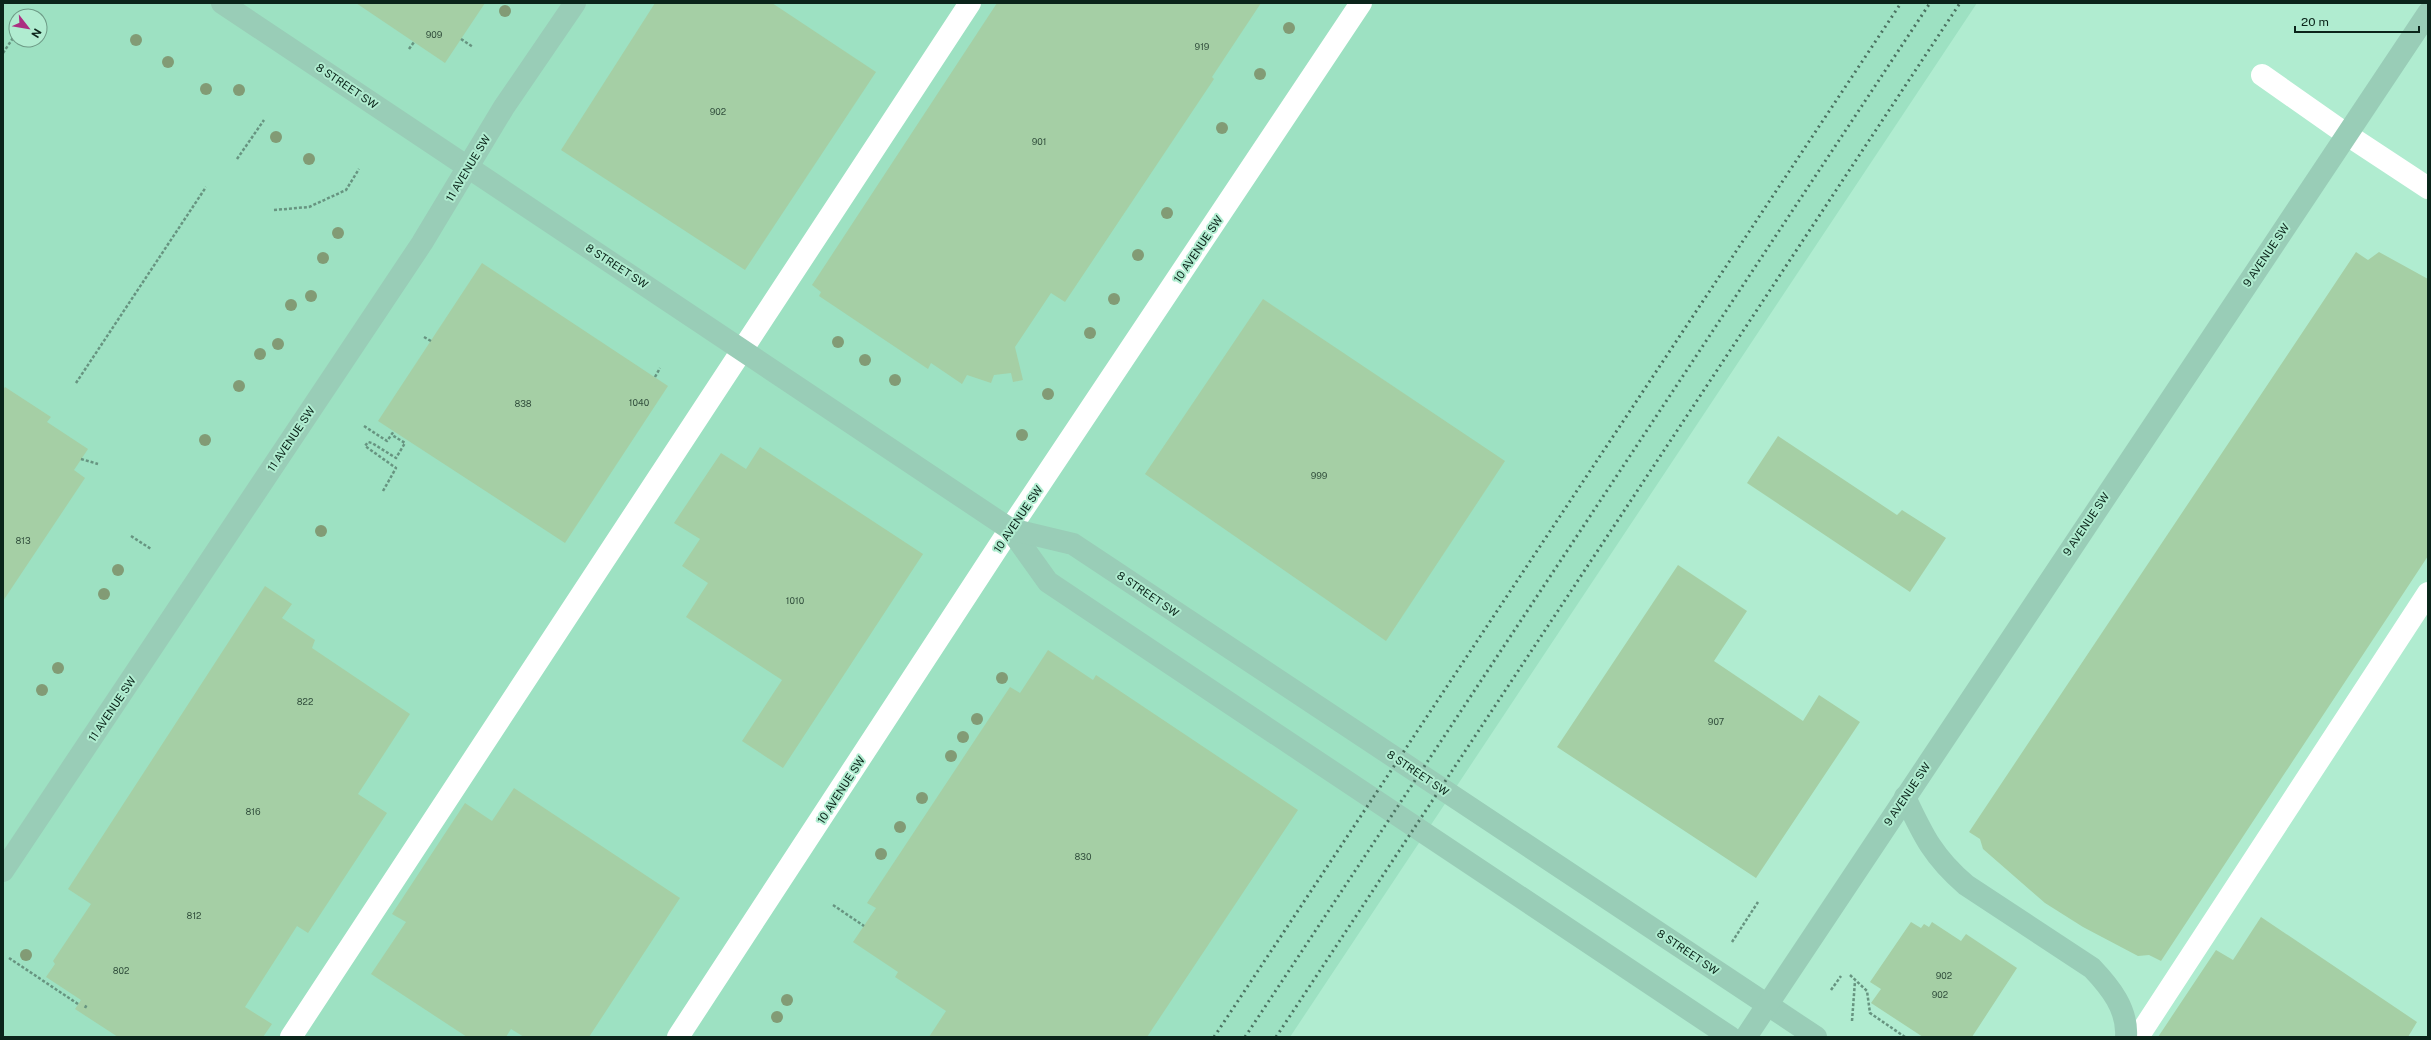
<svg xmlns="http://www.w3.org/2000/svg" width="2431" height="1040" font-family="'Public Sans',sans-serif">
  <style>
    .built { fill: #9de1c2; fill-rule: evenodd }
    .building { fill: #a5cfa5 }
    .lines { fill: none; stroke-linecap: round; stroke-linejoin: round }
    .path { stroke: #679480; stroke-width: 2.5; stroke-dasharray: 3 2; stroke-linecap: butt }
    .minor { stroke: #fff; stroke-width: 22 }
    .major { stroke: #99cdb7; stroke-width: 22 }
    .rail { stroke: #4b7160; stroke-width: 3; stroke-dasharray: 2 4; stroke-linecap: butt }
    .tree { fill: #829b75 }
    .labels { text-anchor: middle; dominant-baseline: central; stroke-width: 4; stroke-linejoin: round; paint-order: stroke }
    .number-label { font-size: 9px; fill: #324f3d }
    .street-label { font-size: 11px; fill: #0b241a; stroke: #b0ecd0 }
  </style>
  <rect width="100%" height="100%" fill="#b0ecd0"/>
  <path class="built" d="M3,3H1977L1290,1037H3ZM16,16H40V40H16Z"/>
  <g class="building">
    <polygon points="356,3 485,3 445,63"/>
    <polygon points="655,3 772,3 876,72 745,270 561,150"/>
    <polygon points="997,3 1261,3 1214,74 1212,77 1214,79 1065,302 1051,293 1015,347 1023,380 1013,382 1011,373 994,375 991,383 967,375 962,384 931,363 928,369 819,296 821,292 812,285"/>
    <polygon points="2356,252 2368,260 2379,252 2428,279 2428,556 2161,961 2149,955 2138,956 2083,927 2045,903 1983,849 1980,839 1969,832"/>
    <polygon points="482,263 668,386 565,543 378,421"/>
    <polygon points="1263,299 1505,461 1386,641 1145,474"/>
    <polygon points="5,387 51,417 47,422 88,449 74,470 85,478 3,601 3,390"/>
    <polygon points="1778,436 1897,515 1902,510 1946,538 1910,592 1747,483"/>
    <polygon points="760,447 923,554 783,768 742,741 782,680 686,617 708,583 682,566 700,539 674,523 721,453 746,469"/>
    <polygon points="1678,565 1747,611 1714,661 1803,721 1819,695 1860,722 1756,878 1557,747"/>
    <polygon points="265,586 292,604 282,618 315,640 312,648 410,714 358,794 387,813 308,933 297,926 245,1007 272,1024 263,1037 118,1037 75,1009 81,1000 46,977 55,964 53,961 91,904 68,889"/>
    <polygon points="1048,650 1093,680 1096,675 1298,810 1147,1037 929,1037 946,1011 895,977 898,972 853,942 876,908 867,903 1010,687 1020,693"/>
    <polygon points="514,788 680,898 589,1037 524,1037 511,1029 506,1037 467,1037 371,974 406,922 392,914 465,803 492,821"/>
    <polygon points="2261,917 2417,1022 2408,1037 2158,1037 2216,950 2233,960"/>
    <polygon points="1911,922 1921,928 1924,924 1929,927 1932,922 1961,941 1966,934 2017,968 1972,1037 1923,1037 1871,1003 1881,989 1870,982"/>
  </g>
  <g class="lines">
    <g class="path">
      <polyline points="461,39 473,47"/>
      <polyline points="409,49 414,42"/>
      <polyline points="3,53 13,38"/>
      <polyline points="237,159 264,120"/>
      <polyline points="274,210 309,207 346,190 359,169"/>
      <polyline points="424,337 431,341"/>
      <polyline points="655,377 660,368"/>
      <polyline points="76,383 206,187"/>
      <polyline points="364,426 387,441 394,431"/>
      <polyline points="81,459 98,464"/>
      <polyline points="383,491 396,468 365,446 368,442 372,443 396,458 405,443 392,435"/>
      <polyline points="131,536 151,549"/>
      <polyline points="833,905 864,926"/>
      <polyline points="1732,942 1758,902"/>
      <polyline points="9,958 78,1004"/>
      <polyline points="1850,975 1867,991 1870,1013 1905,1037"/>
      <polyline points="1831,990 1841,976"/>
      <polyline points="85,1008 87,1004"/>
      <polyline points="1852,1021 1855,981"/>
    </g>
    <g class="minor">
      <polyline points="2262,75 2346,134 2428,188"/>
      <polyline points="291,1037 970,3"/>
      <polyline points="678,1037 1010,529 1361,3"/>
      <polyline points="2138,1037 2428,593"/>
    </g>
    <g class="major">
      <polyline points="222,3 1010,529 1048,582 1730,1037"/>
      <polyline points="1010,529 1073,544 1816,1037"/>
      <path d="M1905,797C1923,835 1933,857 1966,885L2092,968C2110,987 2128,1009 2126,1037"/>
      <polyline points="3,871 422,243 504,107 575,3"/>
      <polyline points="1746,1037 2428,13"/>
    </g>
    <g class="rail">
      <polyline points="1214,1037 1901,3"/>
      <polyline points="1245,1037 1930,3"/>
      <polyline points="1276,1037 1960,3"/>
    </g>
  </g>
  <g class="tree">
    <circle cx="505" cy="11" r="6"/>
    <circle cx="1289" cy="28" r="6"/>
    <circle cx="136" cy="40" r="6"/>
    <circle cx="168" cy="62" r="6"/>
    <circle cx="1260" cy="74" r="6"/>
    <circle cx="206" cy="89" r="6"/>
    <circle cx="239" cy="90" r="6"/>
    <circle cx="1222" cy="128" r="6"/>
    <circle cx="276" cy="137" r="6"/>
    <circle cx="309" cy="159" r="6"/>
    <circle cx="1167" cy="213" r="6"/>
    <circle cx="338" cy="233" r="6"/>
    <circle cx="1138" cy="255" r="6"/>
    <circle cx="323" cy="258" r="6"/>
    <circle cx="311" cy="296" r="6"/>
    <circle cx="1114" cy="299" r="6"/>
    <circle cx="291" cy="305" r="6"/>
    <circle cx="1090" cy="333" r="6"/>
    <circle cx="838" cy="342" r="6"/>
    <circle cx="278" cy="344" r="6"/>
    <circle cx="260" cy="354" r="6"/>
    <circle cx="865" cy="360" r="6"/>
    <circle cx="895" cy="380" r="6"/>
    <circle cx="239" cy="386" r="6"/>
    <circle cx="1048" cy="394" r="6"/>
    <circle cx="1022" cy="435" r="6"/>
    <circle cx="205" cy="440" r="6"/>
    <circle cx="321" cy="531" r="6"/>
    <circle cx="118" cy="570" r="6"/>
    <circle cx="104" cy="594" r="6"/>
    <circle cx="58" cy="668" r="6"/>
    <circle cx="1002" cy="678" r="6"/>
    <circle cx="42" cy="690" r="6"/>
    <circle cx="977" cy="719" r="6"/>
    <circle cx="963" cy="737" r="6"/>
    <circle cx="951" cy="756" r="6"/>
    <circle cx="922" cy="798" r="6"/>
    <circle cx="900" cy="827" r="6"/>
    <circle cx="881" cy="854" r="6"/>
    <circle cx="26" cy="955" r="6"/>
    <circle cx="787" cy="1000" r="6"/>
    <circle cx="777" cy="1017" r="6"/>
  </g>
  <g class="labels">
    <g class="number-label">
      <text x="434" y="34">909</text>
      <text x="1202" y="46">919</text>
      <text x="718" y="111">902</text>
      <text x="1039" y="141">901</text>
      <text x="639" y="402">1040</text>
      <text x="523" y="403">838</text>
      <text x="1319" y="475">999</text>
      <text x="23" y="540">813</text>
      <text x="795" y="600">1010</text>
      <text x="305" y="701">822</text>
      <text x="1716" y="721">907</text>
      <text x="253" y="811">816</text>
      <text x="1083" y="856">830</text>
      <text x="194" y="915">812</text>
      <text x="121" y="970">802</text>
      <text x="1944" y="975">902</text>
      <text x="1940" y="994">902</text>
    </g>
    <g class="street-label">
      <text transform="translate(347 86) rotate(34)">8 STREET SW</text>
      <text transform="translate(468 168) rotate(-59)">11 AVENUE SW</text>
      <text transform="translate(1198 249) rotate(-56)">10 AVENUE SW</text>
      <text transform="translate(2266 255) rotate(-56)">9 AVENUE SW</text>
      <text transform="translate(617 266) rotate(33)">8 STREET SW</text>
      <text transform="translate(291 439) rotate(-56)">11 AVENUE SW</text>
      <text transform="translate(1018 519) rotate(-56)">10 AVENUE SW</text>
      <text transform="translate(2086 524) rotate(-56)">9 AVENUE SW</text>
      <text transform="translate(1148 594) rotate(34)">8 STREET SW</text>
      <text transform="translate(112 709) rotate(-56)">11 AVENUE SW</text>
      <text transform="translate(1418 773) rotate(34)">8 STREET SW</text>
      <text transform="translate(841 790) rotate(-57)">10 AVENUE SW</text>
      <text transform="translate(1907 794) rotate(-56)">9 AVENUE SW</text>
      <text transform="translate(1688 952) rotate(34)">8 STREET SW</text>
    </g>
  </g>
  <rect width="2431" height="1040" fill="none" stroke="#0b241a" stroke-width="8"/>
  <g transform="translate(28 28) rotate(121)"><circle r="19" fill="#b0ecd0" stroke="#6e9c87"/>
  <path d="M0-3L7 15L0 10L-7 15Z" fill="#ab2f81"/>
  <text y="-6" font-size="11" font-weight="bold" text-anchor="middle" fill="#0b241a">N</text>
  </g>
  <path d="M2295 26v6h124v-6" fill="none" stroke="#0b241a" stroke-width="2"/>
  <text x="2301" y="26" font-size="12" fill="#0b241a" stroke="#b0ecd0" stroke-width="3" paint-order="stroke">20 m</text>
</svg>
